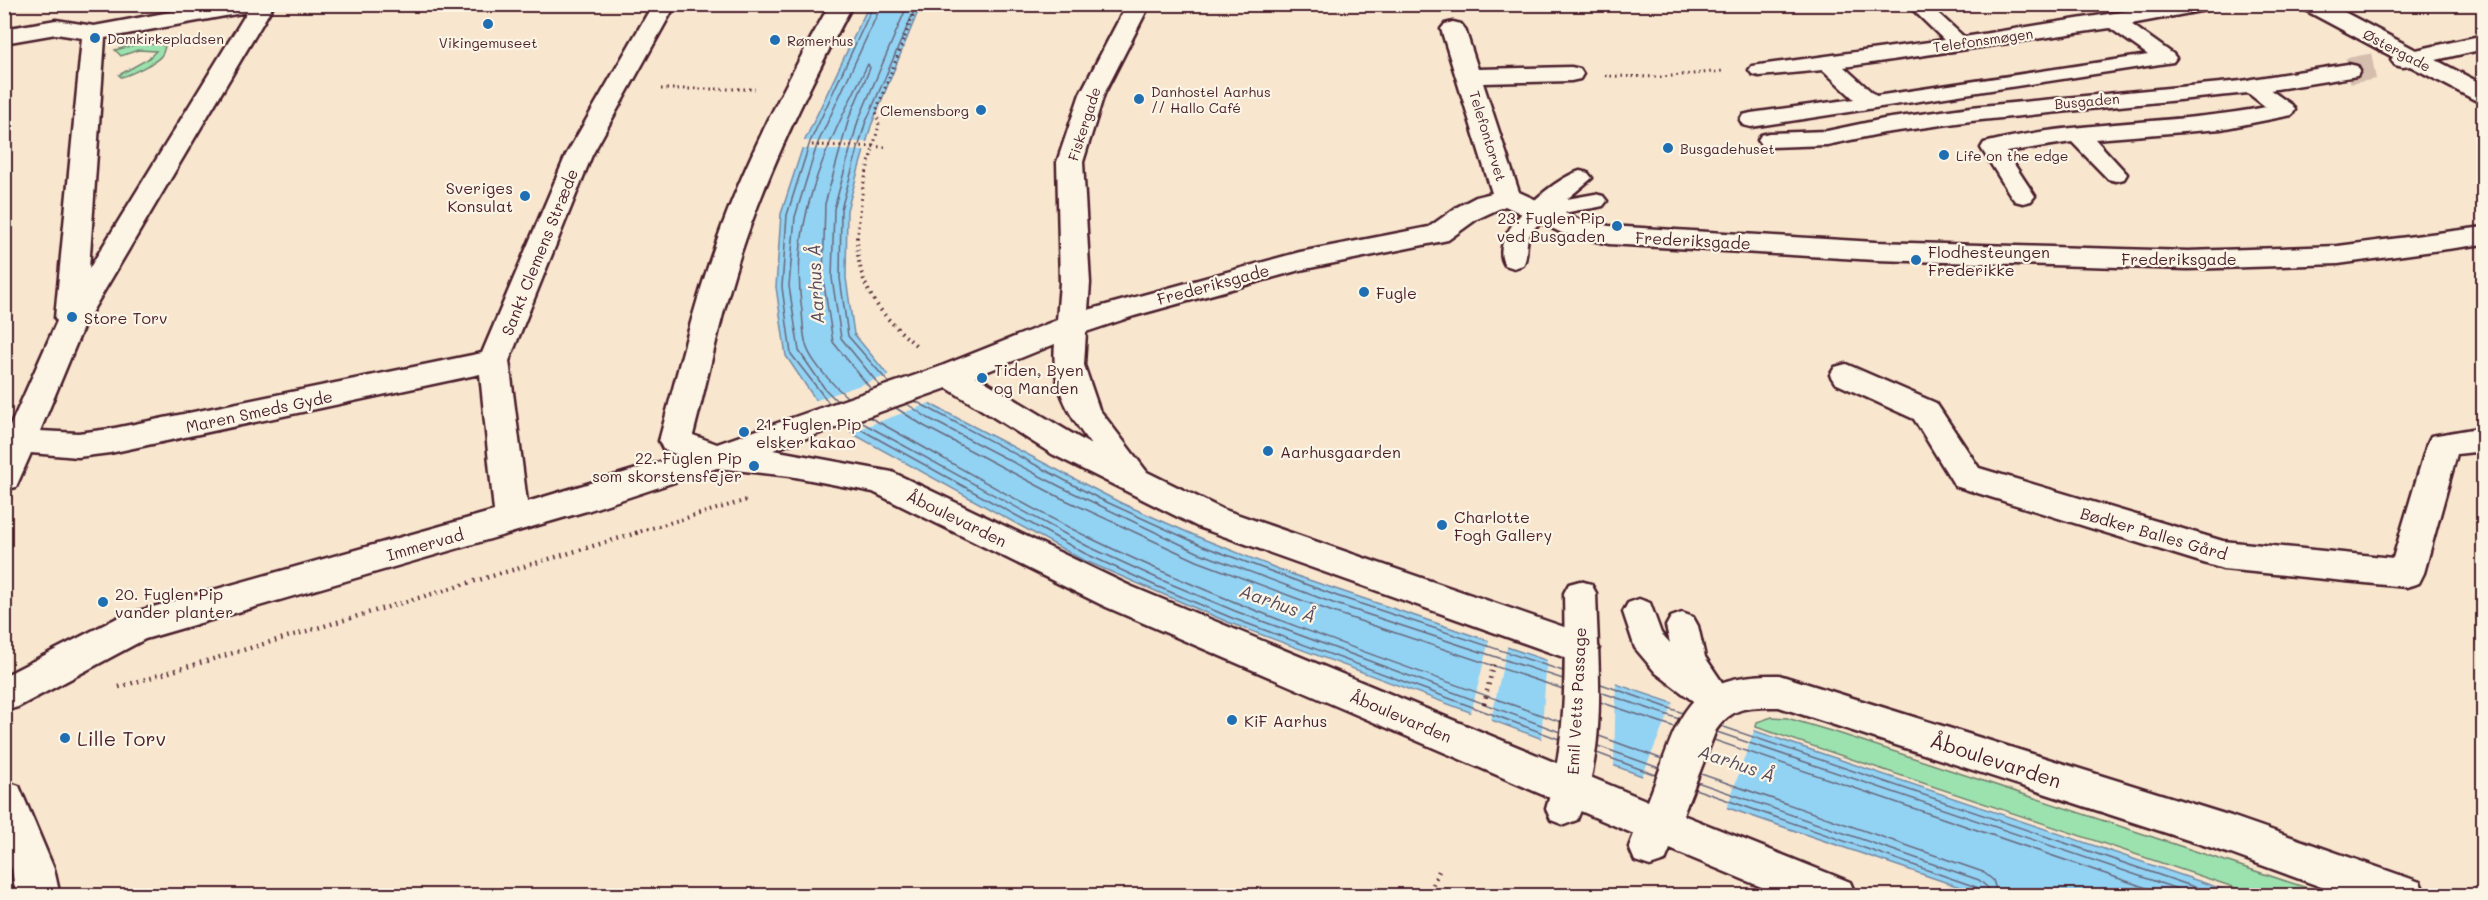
<svg xmlns="http://www.w3.org/2000/svg" width="2488" height="900" font-family="Mali,sans-serif">
  <style>
    .green { fill: #9be2af; stroke: #72806d; stroke-width: 1.5 }
    .water { fill: #92d2f3; stroke: #758aa3; stroke-width: 1.5 }
    .pier { fill: #f8e6cf }
    .lines { fill: none; stroke-linecap: round; stroke-linejoin: round }
    .shore { stroke: #67677b; stroke-width: 1.5 }
    .street-tunnel { stroke: #d5beae; stroke-width: 26; stroke-dasharray: 26 13; stroke-linecap: butt }
    .lane-casing { stroke: #4a1f2b; stroke-width: 5 }
    .street-casing { stroke: #4a1f2b; stroke-width: 5 }
    .path-far2 { stroke: #4a1f2b; stroke-width: 3; stroke-dasharray: 1.5 4; stroke-linecap: butt }
    .path-far1 { stroke: #4a1f2b; stroke-width: 4; stroke-dasharray: 1.5 4.5; stroke-linecap: butt }
    .path { stroke: #4a1f2b; stroke-width: 4.5; stroke-dasharray: 1.5 5; stroke-linecap: butt }
    .lane { fill: #fcf5e5; fill-rule: evenodd }
    .street { fill: #fcf5e5; fill-rule: evenodd }
    .poi-dot { fill: #1f6fb2; stroke: #fcf5e5; stroke-width: 2 }
    .labels { text-anchor: middle; dominant-baseline: central; stroke-width: 4.5; stroke-linejoin: round; paint-order: stroke }
    .far-poi-label { font-size: 14px; fill: #4a1f2b; stroke: #fcf5e5; text-anchor: start }
    .far-street-label { font-size: 14px; fill: #4a1f2b; stroke: #fcf5e5 }
    .poi-label { font-size: 16px; fill: #4a1f2b; stroke: #fcf5e5; text-anchor: start }
    .street-label { font-size: 16px; fill: #4a1f2b; stroke: #fcf5e5 }
    .water-label { font-size: 18px; font-style: italic; fill: #5c4c5d; stroke: #fcf5e5 }
    .near-poi-label { font-size: 20px; fill: #4a1f2b; stroke: #fcf5e5; text-anchor: start }
    .near-street-label { font-size: 20px; fill: #4a1f2b; stroke: #fcf5e5 }
  </style>
  <rect width="100%" height="100%" fill="#f8e6cf"/>
  <filter id="ink" filterUnits="userSpaceOnUse"><feTurbulence type="fractalNoise" baseFrequency=".0167" numOctaves="2"/><feDisplacementMap in="SourceGraphic" scale="12" xChannelSelector="R" yChannelSelector="G"/><feConvolveMatrix kernelMatrix="1 2 1 2 8 2 1 2 1" color-interpolation-filters="sRGB"/></filter>
  <g filter="url(#ink)">
    <g class="green">
      <path d="M143,43L144,45L157,44L165,46C164,49 164,53 161,56C157,62 128,76 121,77L119,75L148,59L156,51L138,50L121,56L115,50Z"/>
      <polygon points="1772,717 1787,718 1841,734 2328,895 2257,895 1756,727 1757,722"/>
    </g>
    <polygon class="water" points="869,5 924,5 917,14 871,126 847,210 846,278 854,334 887,374 934,406 1121,503 1203,539 1291,574 2240,895 1983,895 1731,809 1230,623 1081,559 853,434 815,399 786,356 776,287 781,214 805,140"/>
    <g class="pier">
      <polygon points="801,141 869,142 866,151 799,149"/>
      <polygon points="892,374 933,402 848,433 814,401"/>
      <polygon points="1490,637 1508,643 1490,724 1470,717"/>
      <polygon points="1547,656 1616,680 1614,769 1541,742"/>
      <polygon points="1674,700 1755,728 1726,810 1641,779"/>
    </g>
    <g class="lines">
      <g class="shore">
        <polyline points="889,383 848,336 840,278 841,209 865,124 917,4"/>
        <polyline points="880,386 841,338 832,278 834,209 858,121 908,4"/>
        <path d="M847,397C834,386 813,364 807,348C803,337 803,323 802,311C788,219 828,144 868,64L870,68L849,118L825,204L823,278L833,342L871,389"/>
        <polyline points="837,401 825,389 799,351 789,286 795,217 817,145 882,4"/>
        <polyline points="915,401 1100,499 1203,546 1337,596 1563,671"/>
        <polyline points="829,403 791,354 782,287 787,215 810,142 874,4"/>
        <polyline points="907,404 928,418 1061,487 1197,552 1333,603 1563,679"/>
        <polyline points="896,408 924,426 1059,497 1197,561 1333,612 1563,689"/>
        <path d="M869,417C943,457 1016,502 1092,539C1243,612 1403,666 1561,722"/>
        <polyline points="859,421 1087,546 1159,579 1235,611 1560,732"/>
        <polyline points="851,424 1084,553 1156,586 1232,618 1559,739"/>
        <polyline points="1601,684 1683,713"/>
        <polyline points="1600,692 1679,719"/>
        <polyline points="1600,702 1675,727"/>
        <polyline points="1721,726 2221,896"/>
        <polyline points="1717,732 2198,896"/>
        <polyline points="1599,736 1662,759"/>
        <polyline points="1714,740 2170,896"/>
        <polyline points="1598,746 1659,768"/>
        <polyline points="1597,753 1656,775"/>
        <polyline points="1701,774 1983,872 1993,880 1998,896"/>
        <polyline points="1697,782 1979,880 1987,887 1989,896"/>
        <polyline points="1695,789 1976,887 1980,890 1981,896"/>
      </g>
      <polyline class="street-tunnel" points="2348,71 2386,64"/>
      <defs>
        <g id="lane">
          <path d="M1907,4H1928L1964,37L2171,4H2215L2213,8L2206,10L2131,24L2173,54L2176,58L2173,62L1751,127L1743,125L1740,120L1743,115L1751,113L1854,99L1823,70L1759,76L1752,74L1749,70L1752,66L1944,40ZM2110,28L2148,55L1876,96L1844,67Z"/>
          <path d="M2252,80L2259,82L2292,105L2295,110L2292,115L2221,129L2095,139L2127,174L2124,179L2116,181L2108,179L2072,142L2006,152L2035,196L2031,201L2023,203L2015,201L2011,196L1981,148L1984,143C2076,120 2173,125 2266,107L2248,93L1971,121L1884,133L1827,145L1769,147L1761,145L1758,140L1761,135L1769,133L1827,131L1884,119L1971,107Z"/>
          <path d="M1580,171L1588,173L1592,178L1567,199L1595,194L1603,196L1607,201L1603,206C1579,212 1544,210 1530,234C1524,244 1529,256 1523,265L1514,268L1505,265C1485,235 1554,178 1580,171Z"/>
          <path d="M1580,581L1591,584L1596,593C1598,667 1608,751 1577,820L1564,825L1551,820L1546,809C1568,738 1565,666 1564,593L1569,584Z"/>
          <polygon points="1639,599 1650,603 1661,633 1670,643 1666,626 1671,617 1682,613 1693,617 1698,626 1705,657 1734,700 1729,710 1717,714 1705,710 1656,673 1635,648 1623,612 1628,603"/>
        </g>
        <g id="street">
          <path d="M214,4H274L84,325L40,431L78,433L110,429L482,353L566,155L653,4H676L592,155L509,361L527,502L680,456L663,449L659,441C677,375 693,308 716,243C745,160 787,81 830,4H853C812,81 773,159 745,241C723,304 710,370 693,435L717,444L939,367L1057,320L1060,283L1057,162L1080,94L1127,4H1150L1104,94L1083,162L1090,283L1088,310L1300,252L1429,227L1457,207L1476,197L1492,193L1441,29L1445,24L1453,22L1461,24L1465,29L1478,69L1571,67L1580,69L1583,74L1580,79L1571,81L1483,83L1519,192L1580,220L1609,226L1875,242L2188,251L2338,246L2484,227V244L2338,264L2188,269L1875,260L1609,244L1562,233L1505,206L1477,219L1448,240L1300,270L1134,316L1086,332L1084,365L1099,409L1147,472L1222,509L1593,637L1599,648L1593,659L1580,663L1198,527L1052,454L947,388L773,450L892,472L1130,586L1648,801C1679,723 1679,673 1779,675L2231,816L2420,882L2426,896H2346L2231,854L1779,707C1750,707 1734,705 1716,730L1683,815L1850,882L1856,896H1783L1670,849L1665,861L1650,866L1635,861L1629,847L1634,834L1104,606L873,492L790,476L717,468L590,510L145,639L18,707L4,711V676L121,616L494,511L480,374L110,453L78,457L31,453L16,487L4,490V431H8L57,321L55,318L82,38L56,34L4,43V29L56,20L94,26ZM247,12L89,269L105,38ZM1055,344C1051,384 1068,414 1091,445L976,376Z"/>
          <polygon points="2300,4 2329,4 2416,50 2484,35 2484,49 2436,60 2484,85 2484,102 2475,100 2410,66 2403,67 2395,65 2391,60 2393,57 2303,9"/>
          <polygon points="2348,64 2357,66 2360,71 2357,76 2252,93 2243,91 2240,86 2243,81 2252,79"/>
          <polygon points="1846,364 1936,403 1979,468 2223,541 2393,558 2427,444 2431,436 2484,427 2484,451 2457,454 2424,573 2419,583 2406,587 2223,569 1955,486 1914,419 1835,383 1830,375 1835,367"/>
          <polygon points="4,781 19,786 54,869 60,896 16,896 12,869 4,851"/>
        </g>
      </defs>
      <use href="#lane" class="lane-casing"/>
      <use href="#street" class="street-casing"/>
      <g class="path-far2">
        <polyline points="1605,76 1661,77 1723,71"/>
        <polyline points="661,89 755,89"/>
        <polyline points="812,145 887,147"/>
        <polyline points="857,238 863,186 879,125 876,111 915,11 927,4"/>
      </g>
      <g class="path-far1">
        <path d="M857,237C857,288 880,315 918,347"/>
        <polyline points="635,533 747,500"/>
      </g>
      <g class="path">
        <polyline points="119,687 640,532"/>
        <polyline points="1484,704 1494,662"/>
        <polyline points="1427,896 1439,871"/>
      </g>
      <use href="#lane" class="lane"/>
      <use href="#street" class="street"/>
    </g>
  </g>
  <g class="poi-dot">
    <circle cx="488" cy="24" r="6"/>
    <circle cx="95" cy="38" r="6"/>
    <circle cx="775" cy="40" r="6"/>
    <circle cx="1139" cy="99" r="6"/>
    <circle cx="981" cy="110" r="6"/>
    <circle cx="1668" cy="148" r="6"/>
    <circle cx="1944" cy="155" r="6"/>
    <circle cx="525" cy="196" r="6"/>
    <circle cx="1617" cy="226" r="6"/>
    <circle cx="1916" cy="260" r="6"/>
    <circle cx="1364" cy="292" r="6"/>
    <circle cx="72" cy="317" r="6"/>
    <circle cx="982" cy="378" r="6"/>
    <circle cx="744" cy="432" r="6"/>
    <circle cx="1268" cy="451" r="6"/>
    <circle cx="754" cy="466" r="6"/>
    <circle cx="1442" cy="525" r="6"/>
    <circle cx="103" cy="602" r="6"/>
    <circle cx="1232" cy="720" r="6"/>
    <circle cx="65" cy="738" r="6"/>
  </g>
  <g class="labels">
    <g class="far-poi-label">
      <text x="107" y="38">Domkirkepladsen</text>
      <text x="787" y="40">Rømerhus</text>
      <text x="488" y="42" text-anchor="middle">Vikingemuseet</text>
      <text x="1151" y="91">Danhostel Aarhus<tspan x="1151" dy="16">// Hallo Café</tspan></text>
      <text x="969" y="110" text-anchor="end">Clemensborg</text>
      <text x="1680" y="148">Busgadehuset</text>
      <text x="1956" y="155">Life on the edge</text>
    </g>
    <g class="far-street-label">
      <text transform="translate(1983 40) rotate(-8)">Telefonsmøgen</text>
      <text transform="translate(2397 50) rotate(28)">Østergade</text>
      <text transform="translate(2087 101) rotate(-5)">Busgaden</text>
      <text transform="translate(1084 124) rotate(-72)">Fiskergade</text>
      <text transform="translate(1488 136) rotate(73)">Telefontorvet</text>
    </g>
    <g class="poi-label">
      <text x="513" y="187" text-anchor="end">Sveriges<tspan x="513" dy="18">Konsulat</tspan></text>
      <text x="1605" y="217" text-anchor="end">23. Fuglen Pip<tspan x="1605" dy="18">ved Busgaden</tspan></text>
      <text x="1928" y="251">Flodhesteungen<tspan x="1928" dy="18">Frederikke</tspan></text>
      <text x="1376" y="292">Fugle</text>
      <text x="84" y="317">Store Torv</text>
      <text x="994" y="369">Tiden, Byen<tspan x="994" dy="18">og Manden</tspan></text>
      <text x="756" y="423">21. Fuglen Pip<tspan x="756" dy="18">elsker kakao</tspan></text>
      <text x="1280" y="451">Aarhusgaarden</text>
      <text x="742" y="457" text-anchor="end">22. Fuglen Pip<tspan x="742" dy="18">som skorstensfejer</tspan></text>
      <text x="1454" y="516">Charlotte<tspan x="1454" dy="18">Fogh Gallery</tspan></text>
      <text x="115" y="593">20. Fuglen Pip<tspan x="115" dy="18">vander planter</tspan></text>
      <text x="1244" y="720">KiF Aarhus</text>
    </g>
    <g class="street-label">
      <text transform="translate(1693 240) rotate(3)">Frederiksgade</text>
      <text transform="translate(539 252) rotate(-68)">Sankt Clemens Stræde</text>
      <text x="2179" y="258">Frederiksgade</text>
      <text transform="translate(1213 284) rotate(-15)">Frederiksgade</text>
      <text transform="translate(259 411) rotate(-12)">Maren Smeds Gyde</text>
      <text transform="translate(957 518) rotate(26)">Åboulevarden</text>
      <text transform="translate(2154 533) rotate(16)">Bødker Balles Gård</text>
      <text transform="translate(425 544) rotate(-16)">Immervad</text>
      <text transform="translate(1576 701) rotate(-87)">Emil Vetts Passage</text>
      <text transform="translate(1401 716) rotate(23)">Åboulevarden</text>
    </g>
    <g class="water-label">
      <text transform="translate(815 284) rotate(-93)">Aarhus Å</text>
      <text transform="translate(1278 603) rotate(20)">Aarhus Å</text>
      <text transform="translate(1737 763) rotate(19)">Aarhus Å</text>
    </g>
    <g class="near-poi-label">
      <text x="77" y="738">Lille Torv</text>
    </g>
    <g class="near-street-label">
      <text transform="translate(1996 760) rotate(18)">Åboulevarden</text>
    </g>
  </g>
  <rect width="2488" height="900" fill="none" stroke="#fcf5e5" stroke-width="24"/>
  <rect x="12" y="12" width="2464" height="876" fill="none" stroke="#4a1f2b" stroke-width="2" filter="url(#ink)"/>
</svg>
